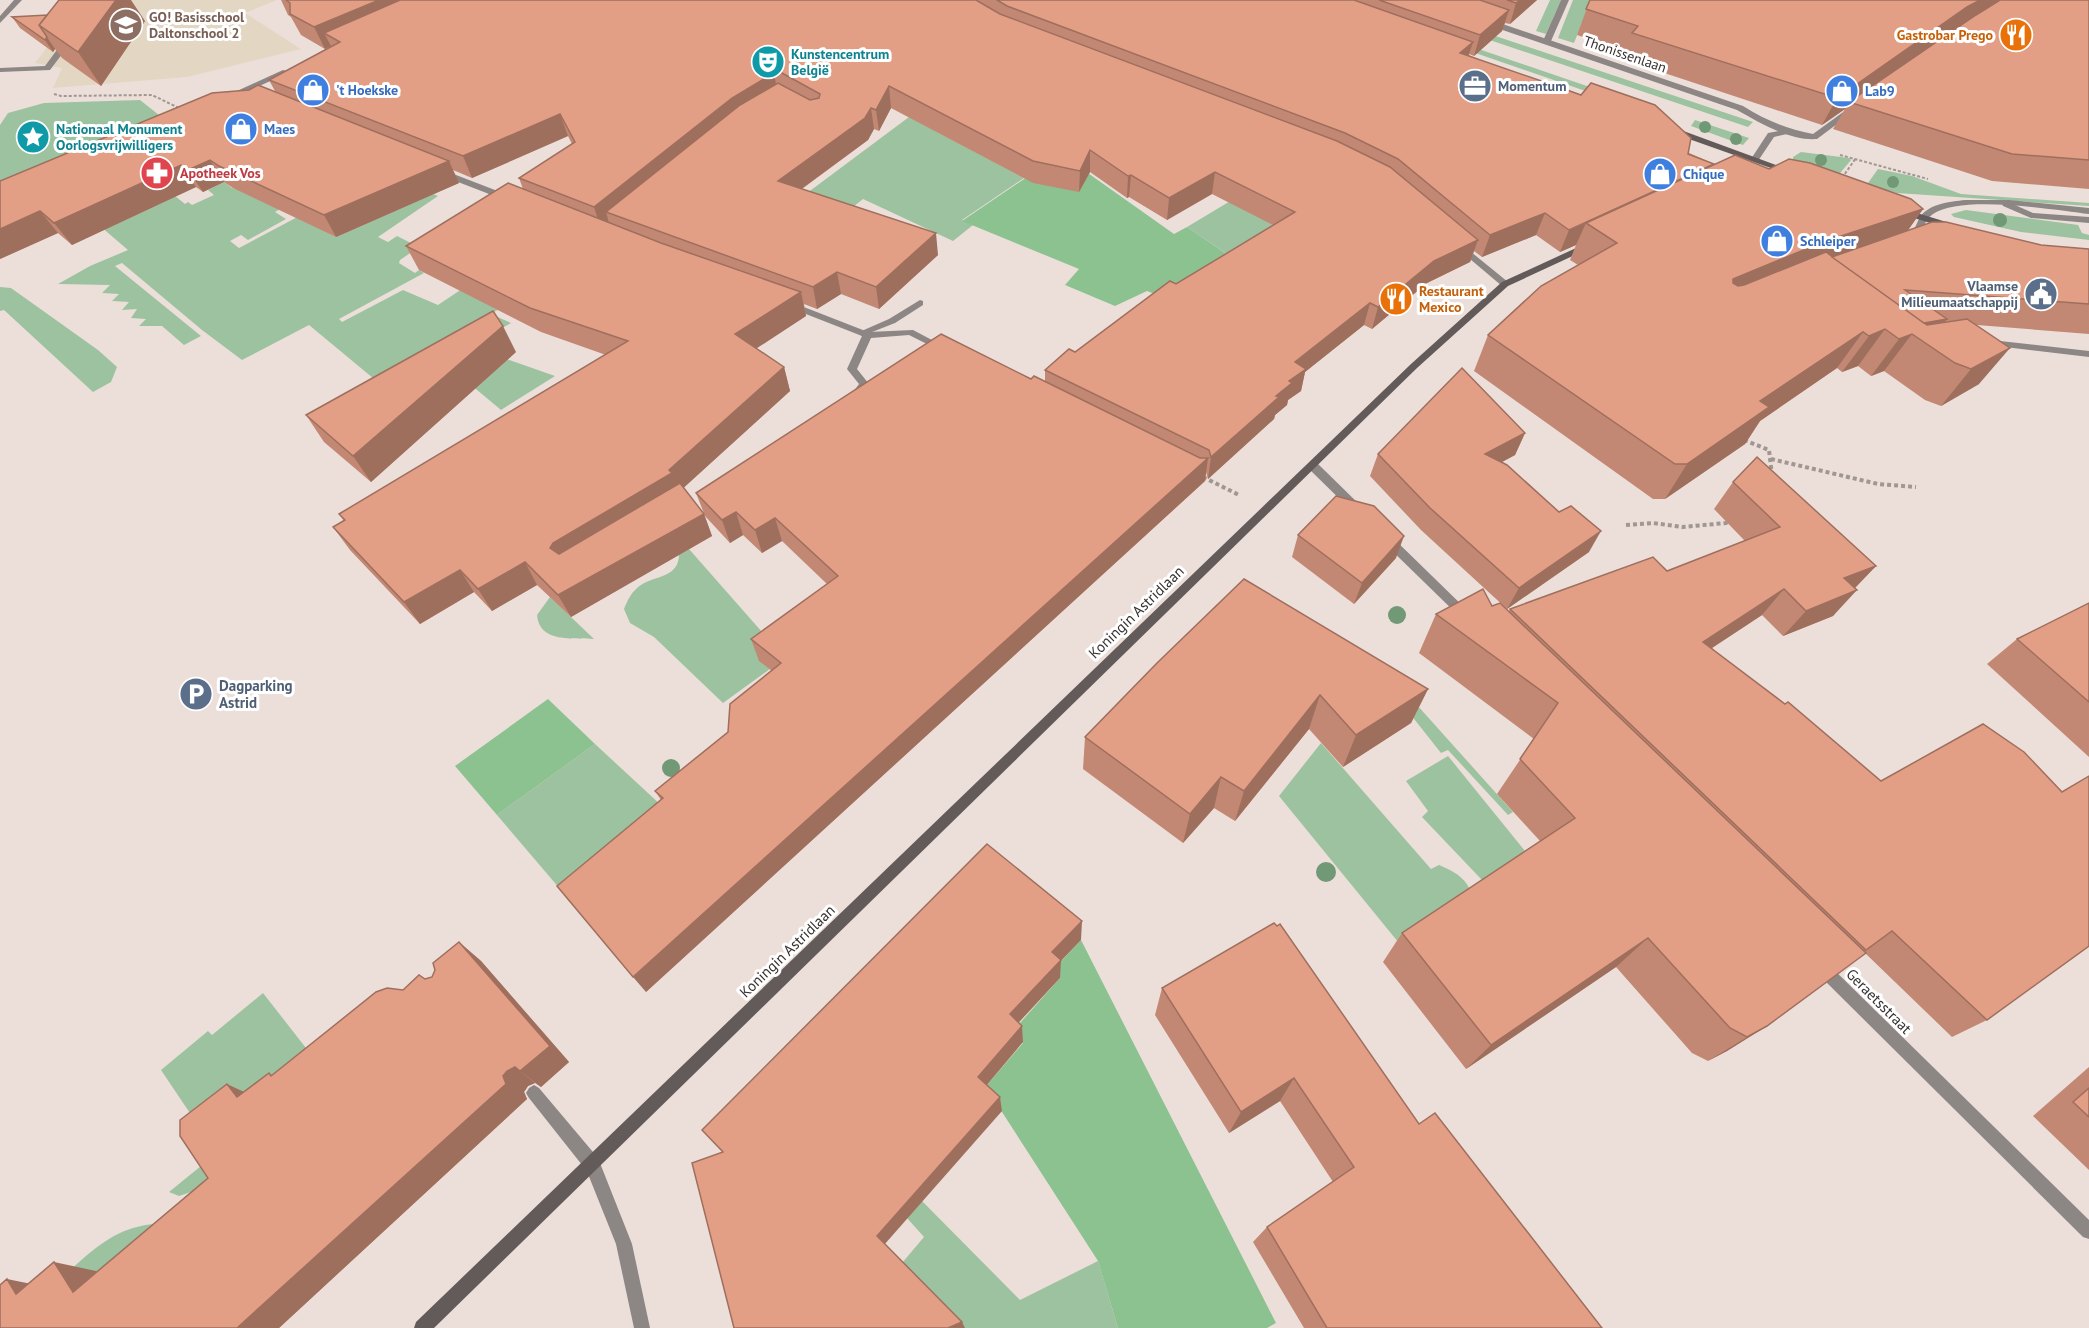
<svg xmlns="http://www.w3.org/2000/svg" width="2089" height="1328" font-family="'PT Sans',sans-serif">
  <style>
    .education { fill: #e3d7c3 }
    .green { fill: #9dc2a0 }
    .forest { fill: #8cc290 }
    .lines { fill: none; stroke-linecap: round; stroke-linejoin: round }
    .path-far1 { stroke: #a09692; stroke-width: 2; stroke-dasharray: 3 2; stroke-linecap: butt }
    .path { stroke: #a09692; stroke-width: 4; stroke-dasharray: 4 3; stroke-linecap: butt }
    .lane { fill: #8c8685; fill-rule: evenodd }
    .street { fill: #8c8685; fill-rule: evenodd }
    .secondary { fill: #635b5a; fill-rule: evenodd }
    .tree { fill: #729975 }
    .wall { fill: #c38873 }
    .shaded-wall { fill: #9f6f5e }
    .building { fill: #e39e86; stroke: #9f6f5e; stroke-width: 1.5 }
    .labels { text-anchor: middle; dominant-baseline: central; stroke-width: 6; stroke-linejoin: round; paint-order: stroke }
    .far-education-label { font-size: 14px; font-weight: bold; fill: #785e54; stroke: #fff; text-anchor: start }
    .far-food-label { font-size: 14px; font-weight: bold; fill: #c56008; stroke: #fff; text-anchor: end }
    .far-culture-label { font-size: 14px; font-weight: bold; fill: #0d838f; stroke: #fff; text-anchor: start }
    .far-street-label { font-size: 14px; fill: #36312f; stroke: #fff }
    .far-service-label { font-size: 14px; font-weight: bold; fill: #4e5e75; stroke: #fff; text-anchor: start }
    .far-shop-label { font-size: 14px; font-weight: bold; fill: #366cbe; stroke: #fff; text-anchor: start }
    .far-health-label { font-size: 14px; font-weight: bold; fill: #be3a42; stroke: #fff; text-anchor: start }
    .street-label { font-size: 15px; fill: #36312f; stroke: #fff }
    .service-label { font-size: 15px; font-weight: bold; fill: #4e5e75; stroke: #fff; text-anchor: start }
  </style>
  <rect width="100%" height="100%" fill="#ecdfda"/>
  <polygon class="education" points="83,0 277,0 245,13 301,49 187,77 53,88 62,68 35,63"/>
  <g class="green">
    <polygon points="1322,0 1335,0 1657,110 1652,114"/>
    <polygon points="1371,0 1388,0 1753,122 1748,127"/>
    <polygon points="1550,0 1561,0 1546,34 1536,31"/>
    <polygon points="1573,0 1591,0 1574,43 1558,38"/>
    <polygon points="140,100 159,115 0,181 0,125 8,113 44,103"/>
    <polygon points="909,117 1024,178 962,220 973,225 953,241 863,199 838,219 787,208"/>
    <polygon points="1695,120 1749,138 1743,145 1691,126"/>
    <polygon points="1801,152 1849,158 1851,160 1836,178 1793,163 1793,157"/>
    <polygon points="1878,169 1912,176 1961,194 2089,203 2089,206 1897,193 1869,185 1868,183"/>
    <polygon points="224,182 232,188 295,201 275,212 286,219 248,240 241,235 230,241 239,248 322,204 317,227 336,237 426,191 438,196 378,237 388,242 397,236 419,247 400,260 399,263 415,273 419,270 424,273 339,319 342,322 403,290 438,305 532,242 499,309 491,314 511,323 391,393 309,325 242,360 202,330 122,263 115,266 201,336 184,345 162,326 139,326 146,319 131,318 137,309 122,310 129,302 112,301 119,294 102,293 110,285 58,284 90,266 128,250 100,226 175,196 185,204 188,202 192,205 214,195 208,190"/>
    <polygon points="1252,188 1299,210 1227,254 1187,227"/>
    <polygon points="1966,210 2078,225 2082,233 2089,235 2089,240 2021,232 1954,217 1951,214"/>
    <polygon points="0,287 11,288 98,350 117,367 111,382 93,392 4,310 0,311"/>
    <polygon points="498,356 555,376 501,410 464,379"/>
    <path d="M689,549L776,648L770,669L723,703L654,637L630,623L624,609C628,599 632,591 641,585C656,575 679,578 679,554Z"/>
    <path d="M550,597L594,639C573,638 539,643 537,615Z"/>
    <polygon points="1417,705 1513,812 1508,815 1448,750 1441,753 1407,710"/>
    <path d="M1321,743L1431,869L1439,865C1458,873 1469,880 1474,901L1403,948L1279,796Z"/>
    <polygon points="595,744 675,818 572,903 497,815"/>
    <polygon points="1448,756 1525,851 1482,880 1422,817 1428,811 1406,781"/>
    <polygon points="263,993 374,1135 208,1140 161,1070 208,1031 212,1035"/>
    <polygon points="217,1153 267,1224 200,1189 179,1196 169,1192"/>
    <polygon points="922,1201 1020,1300 1098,1261 1118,1328 965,1328 902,1263 924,1237 907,1218"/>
    <path d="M202,1224L145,1273L51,1288C77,1265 103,1235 137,1227C157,1221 182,1225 202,1224Z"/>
  </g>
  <g class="forest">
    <polygon points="1061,154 1174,234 1187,227 1237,261 1172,301 1147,291 1115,306 1065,285 1079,269 962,221"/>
    <polygon points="548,699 595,744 497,815 455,766"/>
    <polygon points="1081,940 1276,1323 1267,1328 1118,1328 1098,1261 1002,1112 981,1092 1023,1043 1012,1032 1060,978 1052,971"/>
  </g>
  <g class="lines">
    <g class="path-far1">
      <polyline points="54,94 61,96 152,95 181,109"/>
      <polyline points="1840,155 1928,179"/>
      <polyline points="1842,178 1856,158"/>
    </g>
    <g class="path">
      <polyline points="1744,440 1769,450 1772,475"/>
      <polyline points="1771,459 1878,484 1916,487"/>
      <polyline points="1203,477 1239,495"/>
      <polyline points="1626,525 1653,523 1682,527 1726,523 1729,520"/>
    </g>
    <g class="lane">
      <polygon points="1561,0 1569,0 1551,41 1544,43 1543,41"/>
      <polygon points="65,39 72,41 50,70 0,72 0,68 45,66"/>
      <polygon points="1784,130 1787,130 1787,134 1774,137 1758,161 1752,161 1751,159 1768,133"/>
      <polygon points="2006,201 2033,213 2089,217 2089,223 2031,218 2003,206 2002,204"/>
      <polygon points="920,300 923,301 923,305 895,323 862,336 857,333 889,319"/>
      <polygon points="1991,340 2089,351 2089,357 1988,345 1986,343"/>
      <polygon points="534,1085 539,1088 598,1158 600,1164 598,1170 592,1172 586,1170 529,1098 526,1093 529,1088"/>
    </g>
    <g class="street">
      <polygon points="14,0 22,0 0,23 0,16"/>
      <path d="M1485,20H1491L1743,106C1765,120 1787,129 1813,134L1846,110L1853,112L1817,139C1790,141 1760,123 1737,110L1485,24Z"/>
      <polygon points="283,70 290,72 231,99 224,97"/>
      <polygon points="443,170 508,195 509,197 502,199 440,175 439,173"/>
      <path d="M1965,200H2009L2089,208V214C2054,210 1962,194 1933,214C1924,220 1922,233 1916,241H1910L1909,239C1914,232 1916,224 1920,217C1930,203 1950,202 1965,200Z"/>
      <polygon points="1460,243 1508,282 1508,286 1502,286 1457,248 1456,246"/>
      <polygon points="791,302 868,332 913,330 949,349 944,352 941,351 909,335 871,338 857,369 869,384 860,397 852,397 851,395 859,384 847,369 862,336 788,307 786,305"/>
      <polygon points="1312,461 1316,462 1362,507 1363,510 1362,513 1354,513 1308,468 1307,465"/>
      <polygon points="1387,535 1391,536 1469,612 1471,615 1469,618 1461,618 1383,542 1381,539 1383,536"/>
      <polygon points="1821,960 1826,962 2089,1220 2089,1239 2083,1237 1816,972 1814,967 1816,962"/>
      <polygon points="592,1156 598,1158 632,1244 650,1328 634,1328 616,1244 584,1164 586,1158"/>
    </g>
    <g class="secondary">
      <polygon points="1672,129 1678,129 1792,171 1785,173 1672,133"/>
      <polygon points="1904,209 1953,224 1954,226 1950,229 1901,214 1900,212"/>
      <polygon points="1587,243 1590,244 1590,248 1508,286 1417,368 434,1328 414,1328 416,1322 1411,364 1502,282"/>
    </g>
  </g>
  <g class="tree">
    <circle cx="1705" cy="127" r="6"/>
    <circle cx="1736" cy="139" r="6"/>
    <circle cx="1821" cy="160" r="6"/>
    <circle cx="1893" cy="182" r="6"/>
    <circle cx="2000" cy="220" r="7"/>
    <circle cx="1397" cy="615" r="9"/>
    <circle cx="671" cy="768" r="9"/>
    <circle cx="1326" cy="872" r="10"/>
  </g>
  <g class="wall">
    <polygon points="281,0 1537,0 1510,24 1505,23 1502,31 1474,56 1469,54 1469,55 1714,164 1769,169 1923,209 1907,231 2041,245 2089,249 2089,334 1977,325 1979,384 1941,406 1925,400 1884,371 1871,376 1858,366 1842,372 1837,368 1760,421 1745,444 1665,499 1653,499 1474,371 1488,335 1578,265 1570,260 1576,245 1560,252 1536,235 1482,257 1474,251 1470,262 1427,283 1372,329 1364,325 1305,372 1301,391 1288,400 1287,405 1275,415 1274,419 1208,479 1206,472 1205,481 646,992 661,800 655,791 728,732 771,670 759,661 751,639 827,584 782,541 762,553 743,535 730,543 705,516 696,493 1031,379 1045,381 1045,370 1075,352 1176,284 1273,225 1212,194 1167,220 1129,197 1127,198 1090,172 1079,192 1033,183 891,108 879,131 874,129 868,140 802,189 938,255 879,309 841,294 817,309 804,304 806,316 756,348 784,367 790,391 683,488 704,514 712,536 571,617 537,585 492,611 474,592 420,624 350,550 333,527 344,521 339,514 606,355 541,332 419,270 406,246 523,189 519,178 572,144 568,136 472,178 453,170 459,183 336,237 233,188 224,182 203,192 196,187 72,245 58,233 0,259 0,181 276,93 269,80 331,46 325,49 301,35 291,17 288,15"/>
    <polygon points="1590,0 2089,0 2089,189 1992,181 1833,129 1845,109 1822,125 1622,59 1625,51 1577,35"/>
    <polygon points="47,15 145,21 101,86 62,58 55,49 53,52 20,28 12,17"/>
    <polygon points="516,352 371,482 324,442 306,415"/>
    <polygon points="1525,433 1515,455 1502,462 1589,552 1507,609 1421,530 1370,476 1378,454"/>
    <polygon points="1733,482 1876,566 1855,588 1833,616 1783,636 1762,615 1712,648 1987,1020 1952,1037 1865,953 1767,1026 1727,1051 1708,1061 1692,1053 1616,967 1466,1069 1383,962 1402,933 1540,841 1497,794 1534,739 1419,653 1436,614 1492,606 1509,611 1510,609 1667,571 1745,541 1714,509"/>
    <polygon points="1298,535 1396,558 1354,604 1292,557"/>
    <polygon points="2089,603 2089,757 1987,664 2017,639"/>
    <polygon points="1157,663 1428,689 1411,723 1343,767 1309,729 1235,821 1214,808 1183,843 1083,769 1085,737"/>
    <polygon points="459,942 481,961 569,1062 541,1087 535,1083 528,1086 524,1092 527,1099 279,1328 28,1283 96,1271 97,1272 208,1178 244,1092 269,1073 272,1075 403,990 425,979 432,977"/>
    <polygon points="1162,988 1419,1124 1602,1328 1304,1328 1253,1242 1267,1227 1333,1182 1280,1101 1229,1133 1155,1015"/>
    <polygon points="2089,1067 2089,1170 2033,1116"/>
  </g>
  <g class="shaded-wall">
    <polygon points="116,0 131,0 145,21 101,86 78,52"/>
    <polygon points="379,0 437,0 324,33 331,46 325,49 314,27"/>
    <polygon points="1520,0 1537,0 1510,24 1516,3"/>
    <polygon points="1980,0 2008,0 1849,102 1845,109 1822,125 1837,98 1967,7"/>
    <polygon points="1509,10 1502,31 1474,56 1480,35"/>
    <polygon points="47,37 55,49 53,52 45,40"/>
    <polygon points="1473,42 1466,63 1460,53"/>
    <polygon points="774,73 778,95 606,212 609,223 601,229 594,207 732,98"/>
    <polygon points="889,86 891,108 879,131 876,110"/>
    <polygon points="871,108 874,129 868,140 782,203 778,181"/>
    <polygon points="560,114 568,136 472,178 463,156"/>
    <polygon points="1090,150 1090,172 1079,192 1080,171"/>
    <polygon points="210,160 224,182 203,192 188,170"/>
    <polygon points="449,161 459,183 336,237 324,215"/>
    <polygon points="181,165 196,187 72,245 54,223"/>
    <polygon points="1215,172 1212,194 1167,220 1169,198"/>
    <polygon points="1131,175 1129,197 1127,198 1128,176"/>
    <polygon points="1923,209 1897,246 1712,316 1733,279 1823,242"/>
    <polygon points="40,211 58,233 0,259 0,229"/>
    <polygon points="1545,213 1536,235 1482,257 1490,235"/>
    <polygon points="1586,223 1576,245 1560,252 1569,230"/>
    <polygon points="936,233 938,255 879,309 876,287"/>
    <polygon points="1478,240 1470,262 1427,283 1372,329 1378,307 1434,261"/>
    <polygon points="837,272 841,294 817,309 813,287"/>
    <polygon points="801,292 806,316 742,358 735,334"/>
    <polygon points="1370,303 1364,325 1305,372 1301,391 1288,400 1287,405 1275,415 1274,419 1208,479 1211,457 1276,396 1295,362"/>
    <polygon points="1947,319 1927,344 1924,323"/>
    <polygon points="503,326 516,352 371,482 353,456"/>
    <polygon points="1885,329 1858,366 1842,372 1869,336"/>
    <polygon points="1863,332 1837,368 1760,421 1745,444 1665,499 1687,464 1760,401"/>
    <polygon points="1912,334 1884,371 1871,376 1899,339"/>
    <polygon points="2010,348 1979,384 1941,406 1971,369"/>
    <polygon points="784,367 790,391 679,492 565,565 550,548 553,543 669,470"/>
    <polygon points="1525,433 1515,455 1476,476 1485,454"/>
    <polygon points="1208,458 1205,481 646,992 633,977"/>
    <polygon points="736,512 743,535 730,543 722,520"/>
    <polygon points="704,514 712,536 571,617 558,595"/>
    <polygon points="775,518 782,541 762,553 755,530"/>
    <polygon points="1601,531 1589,552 1507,609 1519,588"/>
    <polygon points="1404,536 1396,558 1354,604 1362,583"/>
    <polygon points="525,562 537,585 492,611 478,589"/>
    <polygon points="1876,566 1851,592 1844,578"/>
    <polygon points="460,570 474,592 420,624 404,602"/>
    <polygon points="1784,589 1762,615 1683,667 1703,642"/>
    <polygon points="1857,590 1833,616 1783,636 1806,611"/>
    <polygon points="1428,689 1411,723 1343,767 1356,735"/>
    <polygon points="1320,695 1309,729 1235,821 1244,791"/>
    <polygon points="1221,777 1214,808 1183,843 1190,814"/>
    <polygon points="1082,921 1081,940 1061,961 1060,978 1011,1031 1010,1014 1052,952"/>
    <polygon points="1648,938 1616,967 1466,1069 1491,1045"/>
    <polygon points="459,942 481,961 569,1062 541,1087 520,1071"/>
    <polygon points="1022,1026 1023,1042 981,1092 978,1077"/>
    <polygon points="1767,1026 1727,1051 1708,1061 1747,1037"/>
    <polygon points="515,1067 535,1083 528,1086 524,1092 527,1099 279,1328 237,1328 503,1076 507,1071"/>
    <polygon points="1294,1078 1280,1101 1229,1133 1241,1112"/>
    <polygon points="227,1084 259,1099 237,1097"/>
    <polygon points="1000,1097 1002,1111 884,1245 877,1236"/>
    <polygon points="54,1262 96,1271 115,1299 73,1292"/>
    <polygon points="7,1279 51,1288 16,1294"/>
    <polygon points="962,1322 965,1328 948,1328"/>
  </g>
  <g class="building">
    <polygon points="59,0 116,0 78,52 39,25"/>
    <polygon points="286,0 379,0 314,27 290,14 290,3"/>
    <polygon points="400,0 976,0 1000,14 1337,141 1390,167 1478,240 1434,261 1378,307 1370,303 1295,362 1306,369 1289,381 1292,383 1276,396 1279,397 1211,457 1209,450 1045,370 1069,349 1075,352 1170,281 1176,284 1295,212 1215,172 1169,198 1131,175 1128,176 1090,150 1080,171 1033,161 889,86 876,110 871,108 865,118 778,181 936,233 876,287 837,272 813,287 606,212 740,105 778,83 810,100 819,98 820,94 782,73 774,73 732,98 594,207 519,178 575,142 560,114 463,156 269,80 340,42 324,33"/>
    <polygon points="997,0 1354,0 1473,42 1460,53 1556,86 1581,95 1591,83 1655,105 1691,138 1688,154 1714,164 1569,230 1545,213 1490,235 1398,159 1345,133 1007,6"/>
    <polygon points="1379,0 1480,0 1509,10 1480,35"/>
    <polygon points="1507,0 1520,0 1516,3"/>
    <polygon points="1590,0 1980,0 1967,7 1837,98 1632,33 1638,26 1586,9"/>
    <polygon points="2000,0 2089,0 2089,160 2012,154 1849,102 1976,15"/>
    <polygon points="47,15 39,25 47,37 45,40 12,17"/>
    <polygon points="258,85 449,161 324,215 219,166 210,160 188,170 181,165 54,223 40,211 0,229 0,181 212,93 249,90"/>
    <polygon points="1735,155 1769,169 1789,159 1810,163 1911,199 1923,209 1823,242 1733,279 1733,283 1738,286 1744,285 1826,252 1927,325 1967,319 2010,348 1971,369 1955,363 1912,334 1899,339 1885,329 1869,336 1863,332 1760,401 1769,407 1687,464 1675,464 1488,335 1541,286 1617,243 1586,223"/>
    <polygon points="508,183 661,243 801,292 735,334 784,367 669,470 672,473 553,543 550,548 559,554 680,483 704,514 558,595 525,562 478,589 460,570 404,602 333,527 345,520 339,514 628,341 530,308 406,246"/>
    <polygon points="1932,222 1946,222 2041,245 2089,249 2089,304 1905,290 1947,319 1924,323 1832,257"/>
    <polygon points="493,311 503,326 353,456 306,415"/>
    <polygon points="941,334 1031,379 1034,376 1200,458 1208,458 633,977 557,886 663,798 655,791 728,732 730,704 781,663 751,639 838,576 775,518 755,530 736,512 722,520 696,493"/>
    <polygon points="1462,368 1525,433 1485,454 1507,465 1559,512 1571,506 1601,531 1519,588 1430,508 1378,454"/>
    <polygon points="1757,457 1876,566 1844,578 1857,590 1806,611 1784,589 1703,642 1785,704 1788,702 1881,781 1983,724 2024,752 2062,792 2089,776 2089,946 1987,1020 1892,931 1866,950 1510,609 1653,557 1667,571 1780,527 1733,482"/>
    <polygon points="1336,496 1374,506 1404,536 1362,583 1298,535"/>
    <polygon points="1244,579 1428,689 1356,735 1320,695 1244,791 1221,777 1190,814 1085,737 1157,663"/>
    <polygon points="1483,589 1492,606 1500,603 1866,953 1767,1026 1747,1037 1730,1028 1648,938 1491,1045 1402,933 1575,818 1520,759 1558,703 1436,614"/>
    <polygon points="2089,603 2089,702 2017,639"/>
    <polygon points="987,844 1082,921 1052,952 1061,960 1010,1014 1022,1026 978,1077 1000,1097 877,1236 962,1322 948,1328 734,1328 692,1163 723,1152 702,1130"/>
    <polygon points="1274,923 1277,926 1280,924 1419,1124 1435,1113 1602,1328 1327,1328 1267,1227 1354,1167 1294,1078 1241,1112 1162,988"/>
    <polygon points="459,942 550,1046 520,1071 515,1067 507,1071 503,1076 506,1084 237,1328 0,1328 0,1285 7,1279 16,1294 54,1262 73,1292 208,1178 180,1136 180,1120 227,1084 237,1097 269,1073 271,1076 376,992 387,988 403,990 419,975 425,979 432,977 435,970 433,963"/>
    <polygon points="2089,1088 2089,1117 2073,1102"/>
  </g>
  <defs>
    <symbol id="school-disc" viewBox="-11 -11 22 22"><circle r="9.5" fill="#8d6e63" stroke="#fff"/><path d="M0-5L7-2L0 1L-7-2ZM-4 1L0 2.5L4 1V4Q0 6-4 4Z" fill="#fff"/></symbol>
    <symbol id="restaurant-disc" viewBox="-11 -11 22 22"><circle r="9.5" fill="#e8710a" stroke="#fff"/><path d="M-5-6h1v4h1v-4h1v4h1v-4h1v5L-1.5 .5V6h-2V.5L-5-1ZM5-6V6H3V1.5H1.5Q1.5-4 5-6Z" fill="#fff"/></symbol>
    <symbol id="theatre-disc" viewBox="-11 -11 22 22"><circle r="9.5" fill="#0f9aa8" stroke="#fff"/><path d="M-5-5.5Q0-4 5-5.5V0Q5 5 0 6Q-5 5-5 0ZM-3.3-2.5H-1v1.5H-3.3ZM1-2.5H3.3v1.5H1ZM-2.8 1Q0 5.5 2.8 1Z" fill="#fff"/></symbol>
    <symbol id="office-disc" viewBox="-11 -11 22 22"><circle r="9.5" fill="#5c6f8a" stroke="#fff"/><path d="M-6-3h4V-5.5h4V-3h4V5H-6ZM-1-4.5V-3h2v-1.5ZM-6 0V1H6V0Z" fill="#fff"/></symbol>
    <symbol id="shop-disc" viewBox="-11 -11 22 22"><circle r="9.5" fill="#3f7fe0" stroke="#fff"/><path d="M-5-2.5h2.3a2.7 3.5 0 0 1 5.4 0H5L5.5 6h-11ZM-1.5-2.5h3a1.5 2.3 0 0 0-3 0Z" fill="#fff"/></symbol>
    <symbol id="sight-disc" viewBox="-11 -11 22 22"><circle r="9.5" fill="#0f9aa8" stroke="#fff"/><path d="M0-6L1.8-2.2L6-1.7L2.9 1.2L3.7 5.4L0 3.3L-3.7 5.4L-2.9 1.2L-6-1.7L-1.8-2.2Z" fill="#fff"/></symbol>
    <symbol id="pharmacy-disc" viewBox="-11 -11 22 22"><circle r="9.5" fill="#e0444e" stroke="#fff"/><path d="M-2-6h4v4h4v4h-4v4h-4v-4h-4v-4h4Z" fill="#fff"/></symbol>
    <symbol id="civic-disc" viewBox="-11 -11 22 22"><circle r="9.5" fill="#5c6f8a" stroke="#fff"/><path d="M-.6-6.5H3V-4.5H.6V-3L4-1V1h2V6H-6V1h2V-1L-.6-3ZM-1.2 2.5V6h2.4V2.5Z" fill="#fff"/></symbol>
    <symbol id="parking-disc" viewBox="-11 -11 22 22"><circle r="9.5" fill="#5c6f8a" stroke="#fff"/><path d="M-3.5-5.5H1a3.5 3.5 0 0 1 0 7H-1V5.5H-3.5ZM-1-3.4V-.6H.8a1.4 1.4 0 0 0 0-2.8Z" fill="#fff"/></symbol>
  </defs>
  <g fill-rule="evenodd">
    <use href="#school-disc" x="107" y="6" width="38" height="38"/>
    <use href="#restaurant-disc" x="1997" y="16" width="38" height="38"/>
    <use href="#theatre-disc" x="749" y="43" width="38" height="38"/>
    <use href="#office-disc" x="1456" y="67" width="38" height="38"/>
    <use href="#shop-disc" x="294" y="71" width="38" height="38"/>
    <use href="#shop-disc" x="1823" y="72" width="38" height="38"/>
    <use href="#shop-disc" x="222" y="110" width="38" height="38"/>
    <use href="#sight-disc" x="14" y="118" width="38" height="38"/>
    <use href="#pharmacy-disc" x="138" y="154" width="38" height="38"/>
    <use href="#shop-disc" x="1641" y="155" width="38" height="38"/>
    <use href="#shop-disc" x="1758" y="222" width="38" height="38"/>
    <use href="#civic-disc" x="2022" y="275" width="38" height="38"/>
    <use href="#restaurant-disc" x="1377" y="280" width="38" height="38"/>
    <use href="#parking-disc" x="177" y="675" width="38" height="38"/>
  </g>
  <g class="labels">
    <g class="far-education-label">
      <text x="149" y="17">GO! Basisschool<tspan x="149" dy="16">Daltonschool 2</tspan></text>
    </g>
    <g class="far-food-label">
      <text x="1993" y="35">Gastrobar Prego</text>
      <text x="1419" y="291" text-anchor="start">Restaurant<tspan x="1419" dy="16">Mexico</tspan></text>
    </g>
    <g class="far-culture-label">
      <text x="791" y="54">Kunstencentrum<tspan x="791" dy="16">België</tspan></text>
      <text x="56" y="129">Nationaal Monument<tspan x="56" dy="16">Oorlogsvrijwilligers</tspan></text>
    </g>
    <g class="far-street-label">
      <text transform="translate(1625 54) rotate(19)">Thonissenlaan</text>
    </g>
    <g class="far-service-label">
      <text x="1498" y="86">Momentum</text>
      <text x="2018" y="286" text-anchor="end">Vlaamse<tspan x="2018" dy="16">Milieumaatschappij</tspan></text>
    </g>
    <g class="far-shop-label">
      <text x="336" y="90">'t Hoekske</text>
      <text x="1865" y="91">Lab9</text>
      <text x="264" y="129">Maes</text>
      <text x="1683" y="174">Chique</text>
      <text x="1800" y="241">Schleiper</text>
    </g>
    <g class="far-health-label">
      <text x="180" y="173">Apotheek Vos</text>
    </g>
    <g class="street-label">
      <text transform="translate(1136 612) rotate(-44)">Koningin Astridlaan</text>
      <text transform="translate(787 951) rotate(-44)">Koningin Astridlaan</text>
      <text transform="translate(1879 1001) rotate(45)">Geraetsstraat</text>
    </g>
    <g class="service-label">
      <text x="219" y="685">Dagparking<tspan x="219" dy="17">Astrid</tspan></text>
    </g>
  </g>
</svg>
